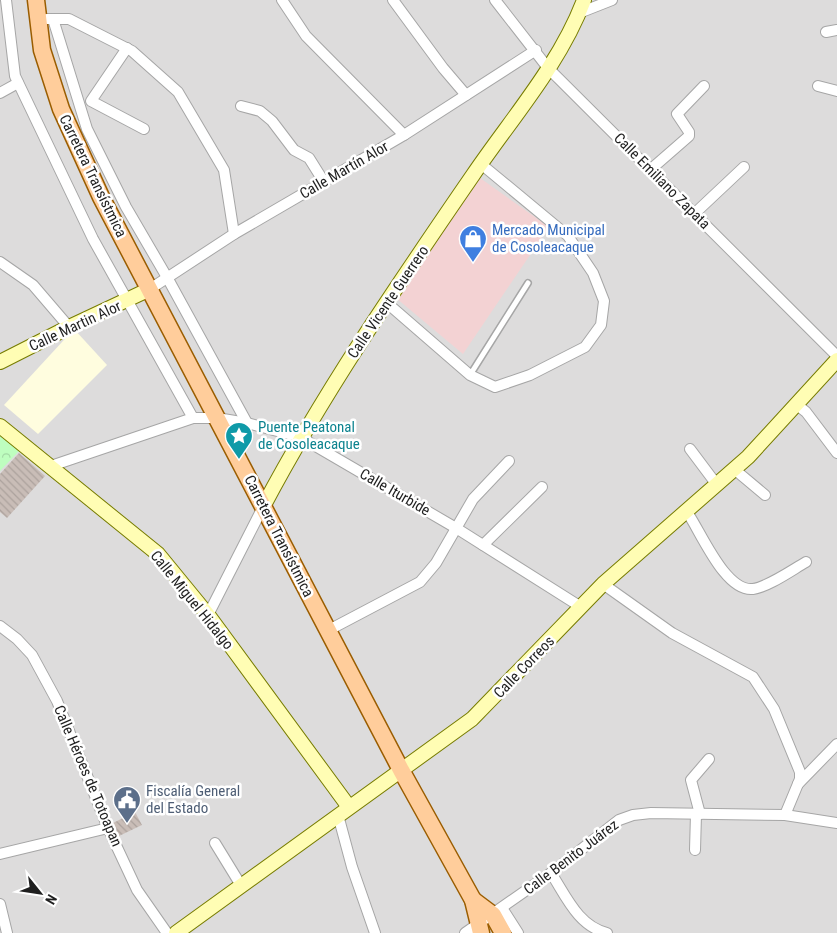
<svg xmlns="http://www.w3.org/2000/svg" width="837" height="933" font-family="'Roboto Condensed',sans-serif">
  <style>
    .residential { fill: #dddcdc }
    .commercial { fill: #f3d2d3 }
    .education { fill: #fffddf }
    .park { fill: url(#park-crowns) }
    .building { fill: url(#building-back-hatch) }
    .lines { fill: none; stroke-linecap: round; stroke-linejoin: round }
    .lane-casing { stroke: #a6a6a6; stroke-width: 8 }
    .street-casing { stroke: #a6a6a6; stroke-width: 12 }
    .secondary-casing { stroke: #777c00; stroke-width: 16 }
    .primary-casing { stroke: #9a5d00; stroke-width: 19 }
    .lane { stroke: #fff; stroke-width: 5 }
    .street { stroke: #fff; stroke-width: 10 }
    .secondary { stroke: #fffdb4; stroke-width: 14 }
    .primary { stroke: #ffcd9b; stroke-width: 16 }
    .labels { text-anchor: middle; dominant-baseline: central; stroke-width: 5; stroke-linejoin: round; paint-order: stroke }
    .street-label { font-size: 15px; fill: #1f1f1f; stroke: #fff }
    .shop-label { font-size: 15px; fill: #366cbe; stroke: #fff; text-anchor: start }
    .culture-label { font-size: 15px; fill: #0d838f; stroke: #fff; text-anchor: start }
    .service-label { font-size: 15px; fill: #4e5e75; stroke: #fff; text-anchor: start }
  </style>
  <defs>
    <pattern id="park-crowns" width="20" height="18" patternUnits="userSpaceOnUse" patternTransform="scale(1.25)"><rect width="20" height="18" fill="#befebf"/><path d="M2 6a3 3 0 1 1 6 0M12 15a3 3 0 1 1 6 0" fill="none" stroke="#a3d9a4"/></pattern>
    <pattern id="building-back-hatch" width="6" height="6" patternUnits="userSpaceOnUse" patternTransform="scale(1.25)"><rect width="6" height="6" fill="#c9bdb7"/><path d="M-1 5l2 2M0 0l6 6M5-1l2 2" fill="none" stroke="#aca29d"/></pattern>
  </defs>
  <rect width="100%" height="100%" fill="#f1ece4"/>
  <rect class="residential" x="0" y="0" width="837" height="933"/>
  <polygon class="commercial" points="480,178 549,227 463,354 396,298"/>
  <polygon class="education" points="74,329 107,365 38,434 4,405"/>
  <polygon class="park" points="0,434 20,450 0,471"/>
  <g class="building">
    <polygon points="19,453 45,476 7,518 0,512 0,474"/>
    <polygon points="135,812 142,825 119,836 113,823"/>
  </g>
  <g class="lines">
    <defs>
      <polyline id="lane" points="470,375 528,283"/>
      <g id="street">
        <polyline points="6,0 15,76 93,239 193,418"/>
        <polyline points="282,0 306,36 404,135"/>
        <polyline points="393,0 443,68 466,95"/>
        <polyline points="495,0 548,68 837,356"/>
        <polyline points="579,13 612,0"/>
        <polyline points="47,19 69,19 132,51 178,92 224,170 234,234"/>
        <polyline points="53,19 87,129 126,207 168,279 247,423"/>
        <polyline points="826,32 837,30"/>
        <polyline points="127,48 91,101 144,129"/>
        <polyline points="818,86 837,91"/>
        <polyline points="0,93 18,83"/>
        <polyline points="241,106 260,111 272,121 294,150 309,158 324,182"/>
        <polyline points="650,170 689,136 689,132 677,114 704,86"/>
        <polyline points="694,214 744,167"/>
        <polyline points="0,262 33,285 69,327"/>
        <polyline points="150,289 234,234 404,135 536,50"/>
        <polyline points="387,303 470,375 495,387 530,375 585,347 601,325 604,301 593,273 568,236 481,164"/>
        <polyline points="796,404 806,412 837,453"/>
        <polyline points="690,449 717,485"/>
        <polyline points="51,466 193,418 217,418 247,423 300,437 456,528 581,607"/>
        <polyline points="734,469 765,495"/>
        <path d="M687,512C701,532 725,592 753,589C768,587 792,570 806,562"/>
        <polyline points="483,545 542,487"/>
        <polyline points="603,584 672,633 753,677 774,709 800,772 800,779 785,815"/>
        <polyline points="208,615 264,505"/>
        <polyline points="0,626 17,639 32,655 57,701 108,828 137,890 167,933"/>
        <polyline points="327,631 420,582 436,563 473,499 509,461"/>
        <polyline points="798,784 837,744"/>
        <polyline points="700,814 691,780 709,759"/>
        <polyline points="338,815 352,867 375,933"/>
        <polyline points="215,843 242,887"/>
        <polyline points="695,850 696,814"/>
        <polyline points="0,854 108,828"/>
        <path d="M551,873C566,896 578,926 607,933"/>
        <polyline points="0,904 7,933"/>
        <polyline points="502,908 518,933"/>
        <polyline points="465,933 551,873 619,820 633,815 651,813 785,815 837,823"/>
      </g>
      <g id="secondary">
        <polyline points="0,362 69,327 150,289"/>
        <polyline points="0,426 158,554 208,615 349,807"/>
        <path d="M264,505C325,390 399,283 473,175C511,119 560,64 584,0"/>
        <polyline points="176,933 472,719 603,584 748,457 837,360"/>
      </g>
      <g id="primary">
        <polyline points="36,0 42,50 61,109 101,197 401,770 473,900 481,933"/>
        <polyline points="473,900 493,915 503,933"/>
      </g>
    </defs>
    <use href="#lane" class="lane-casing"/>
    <use href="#street" class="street-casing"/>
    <use href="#secondary" class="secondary-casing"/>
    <use href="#primary" class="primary-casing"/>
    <use href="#lane" class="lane"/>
    <use href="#street" class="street"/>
    <use href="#secondary" class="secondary"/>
    <use href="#primary" class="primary"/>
  </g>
  <defs>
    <symbol id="shop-pin" viewBox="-11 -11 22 30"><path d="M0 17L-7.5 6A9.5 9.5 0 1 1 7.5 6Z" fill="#3f7fe0" stroke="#fff"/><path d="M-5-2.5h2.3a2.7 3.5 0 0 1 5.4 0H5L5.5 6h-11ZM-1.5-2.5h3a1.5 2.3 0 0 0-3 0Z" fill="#fff"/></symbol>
    <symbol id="sight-pin" viewBox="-11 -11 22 30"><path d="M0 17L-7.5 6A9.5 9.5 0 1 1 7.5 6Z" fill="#0f9aa8" stroke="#fff"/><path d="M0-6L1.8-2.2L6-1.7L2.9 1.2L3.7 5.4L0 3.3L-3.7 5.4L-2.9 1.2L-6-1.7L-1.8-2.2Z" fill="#fff"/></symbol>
    <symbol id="civic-pin" viewBox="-11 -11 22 30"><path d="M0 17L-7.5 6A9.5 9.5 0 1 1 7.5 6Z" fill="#5c6f8a" stroke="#fff"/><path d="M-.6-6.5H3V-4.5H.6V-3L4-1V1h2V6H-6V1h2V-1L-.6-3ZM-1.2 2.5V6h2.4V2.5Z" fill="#fff"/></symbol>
  </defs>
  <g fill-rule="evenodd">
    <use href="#shop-pin" x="457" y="223" width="32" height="43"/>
    <use href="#sight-pin" x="223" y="420" width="32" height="43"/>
    <use href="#civic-pin" x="111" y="784" width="32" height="43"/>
  </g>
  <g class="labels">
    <g class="street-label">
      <text transform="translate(344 170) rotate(-30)">Calle Martín Alor</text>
      <text transform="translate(93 176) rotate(64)">Carretera Transístmica</text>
      <text transform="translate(662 181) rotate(45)">Calle Emiliano Zapata</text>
      <text transform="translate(388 302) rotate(-56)">Calle Vicente Guerrero</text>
      <text transform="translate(75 326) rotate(-25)">Calle Martin Alor</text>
      <text transform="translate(395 492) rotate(30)">Calle Iturbide</text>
      <text transform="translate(279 536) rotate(63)">Carretera Transístmica</text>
      <text transform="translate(192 600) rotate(51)">Calle Miguel Hidalgo</text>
      <text transform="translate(524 667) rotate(-46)">Calle Correos</text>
      <text transform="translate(88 776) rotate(67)">Calle Héroes de Totoapan</text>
      <text transform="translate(571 857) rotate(-37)">Calle Benito Juárez</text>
    </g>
    <g class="shop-label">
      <text x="492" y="230">Mercado Municipal<tspan x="492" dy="17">de Cosoleacaque</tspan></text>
    </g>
    <g class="culture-label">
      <text x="258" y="427">Puente Peatonal<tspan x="258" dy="17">de Cosoleacaque</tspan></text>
    </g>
    <g class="service-label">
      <text x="146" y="791">Fiscalía General<tspan x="146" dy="17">del Estado</tspan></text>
    </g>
  </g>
  <g transform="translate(40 893) rotate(120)" stroke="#ffffff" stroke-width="4" paint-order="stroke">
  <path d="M0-4L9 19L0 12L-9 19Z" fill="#1f1f1f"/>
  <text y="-8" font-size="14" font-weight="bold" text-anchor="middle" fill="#1f1f1f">N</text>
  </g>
</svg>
